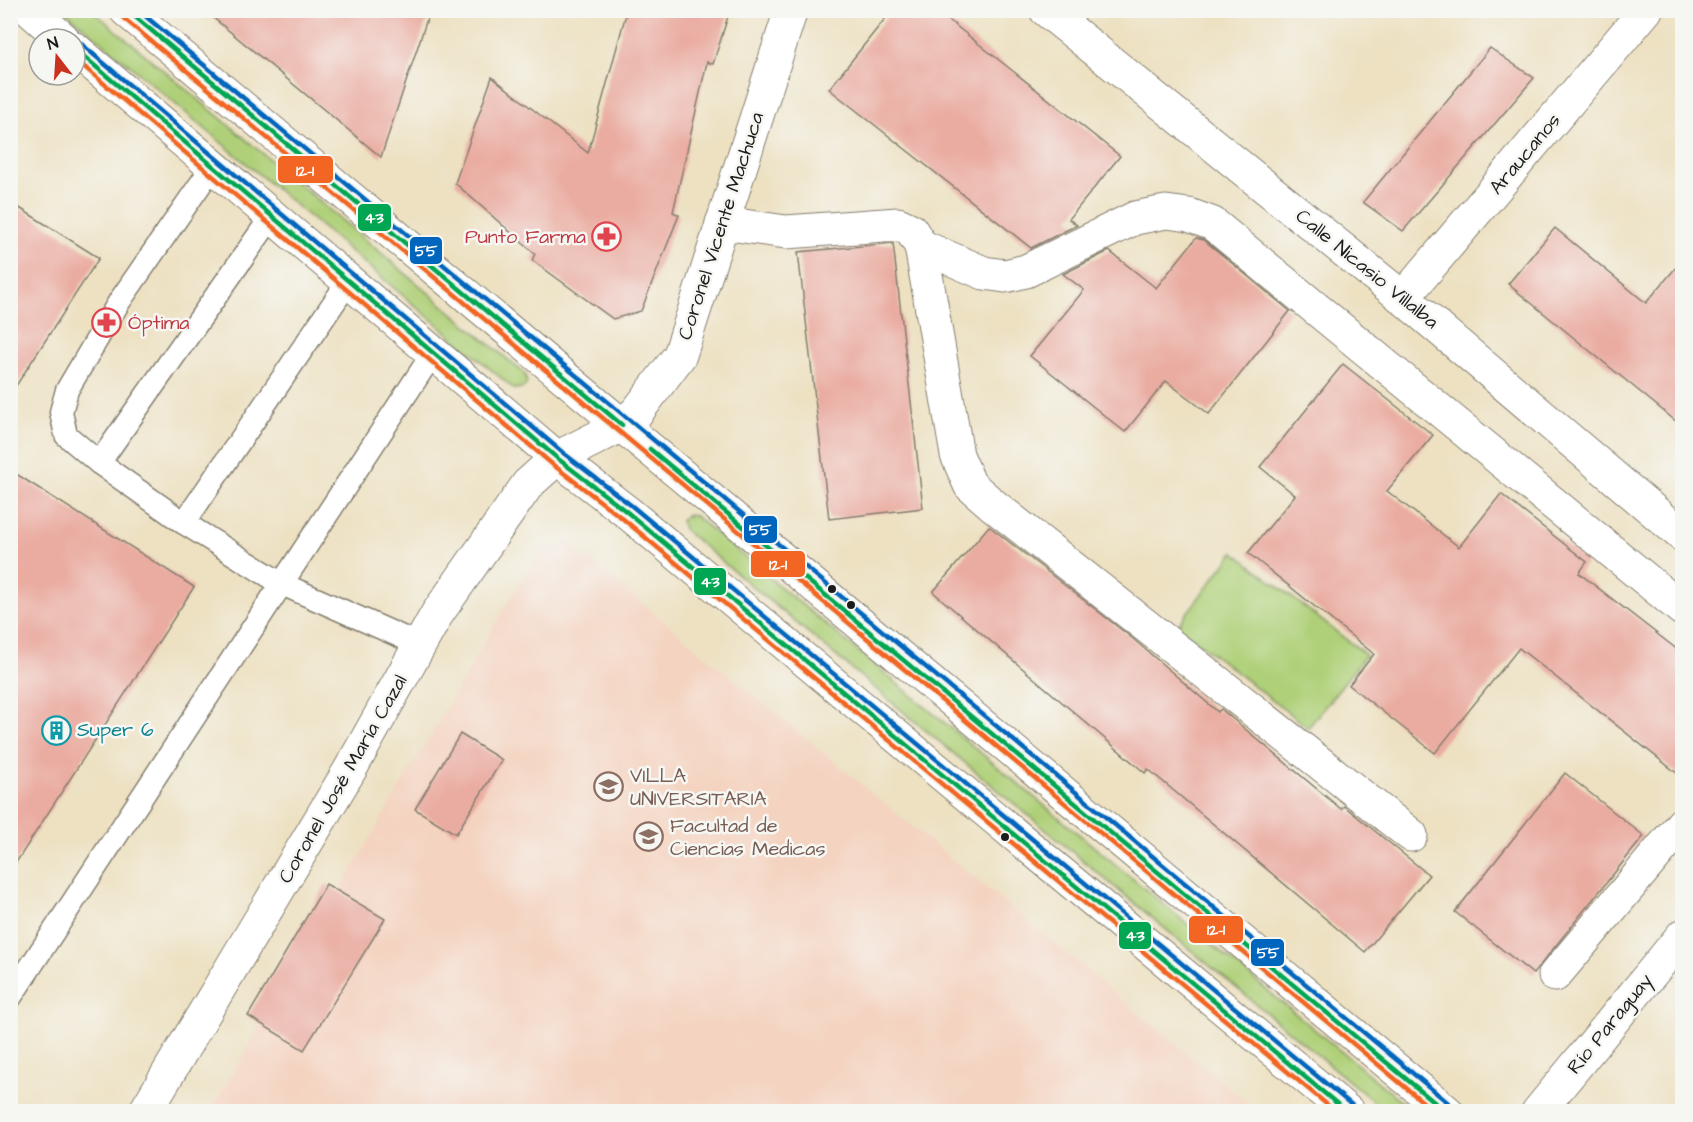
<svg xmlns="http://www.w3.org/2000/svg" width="1693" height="1122" font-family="'Architects Daughter',sans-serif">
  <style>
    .built { fill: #f4d3c0 }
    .green { fill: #afd078; stroke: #66764a; stroke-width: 1.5 }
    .building { fill: #eaaca1 }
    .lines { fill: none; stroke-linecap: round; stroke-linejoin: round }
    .lane-casing { stroke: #847e6f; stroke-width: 25 }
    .street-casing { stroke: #847e6f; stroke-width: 35 }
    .secondary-casing { stroke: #847e6f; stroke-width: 35 }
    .highway-casing { stroke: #847e6f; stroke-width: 35 }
    .lane { stroke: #fff; stroke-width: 22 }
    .street { stroke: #fff; stroke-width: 33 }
    .secondary { stroke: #fff; stroke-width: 33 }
    .highway { stroke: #fff; stroke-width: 33 }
    .bus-1-casing { stroke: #f6f6f2; stroke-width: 9 }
    .bus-2-casing { stroke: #f6f6f2; stroke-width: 9 }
    .bus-3-casing { stroke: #f6f6f2; stroke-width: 9 }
    .bus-1 { stroke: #00a651; stroke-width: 4.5 }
    .bus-2 { stroke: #f26522; stroke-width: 4.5 }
    .bus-3 { stroke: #0065bd; stroke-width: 4.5 }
    .bus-dot { fill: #1c1c1c; stroke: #f6f6f2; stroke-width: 2 }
    .labels { text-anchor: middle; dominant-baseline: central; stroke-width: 5; stroke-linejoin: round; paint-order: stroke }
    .street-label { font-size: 20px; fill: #1c1c1c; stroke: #f6f6f2 }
    .health-label { font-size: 20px; fill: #be3a42; stroke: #f6f6f2; text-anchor: end }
    .culture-label { font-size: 20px; fill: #0d838f; stroke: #f6f6f2; text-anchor: start }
    .education-label { font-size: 20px; fill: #785e54; stroke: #f6f6f2; text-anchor: start }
    .line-badge { stroke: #f6f6f2; stroke-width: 2 }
    .badge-label { font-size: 16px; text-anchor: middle; font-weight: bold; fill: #fff }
  </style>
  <rect width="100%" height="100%" fill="#f6f6f2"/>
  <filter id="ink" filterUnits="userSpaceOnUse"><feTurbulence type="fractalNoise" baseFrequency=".0167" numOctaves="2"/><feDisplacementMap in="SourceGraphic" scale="12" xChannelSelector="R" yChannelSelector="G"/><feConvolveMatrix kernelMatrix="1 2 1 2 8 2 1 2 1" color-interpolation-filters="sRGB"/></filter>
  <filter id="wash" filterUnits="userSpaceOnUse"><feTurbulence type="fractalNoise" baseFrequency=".008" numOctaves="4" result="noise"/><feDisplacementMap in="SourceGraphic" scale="24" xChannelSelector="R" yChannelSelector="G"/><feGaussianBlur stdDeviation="1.35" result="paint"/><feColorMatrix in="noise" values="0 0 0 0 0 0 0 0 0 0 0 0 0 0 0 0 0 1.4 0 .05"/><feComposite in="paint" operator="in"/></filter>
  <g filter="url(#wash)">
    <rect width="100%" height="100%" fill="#ede1c2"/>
    <polygon class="built" points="568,542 1257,1111 210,1112 540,548"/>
    <g class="green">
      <polygon points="65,11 93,11 525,374 527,383 523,388 514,389"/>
      <polygon points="691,515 695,516 1413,1111 1385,1111 683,529 681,521 686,516"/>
      <polygon points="1234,552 1366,655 1308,728 1177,626"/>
    </g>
    <g id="blocks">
      <g class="building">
        <polygon points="204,10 430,10 381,157"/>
        <polygon points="627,10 730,10 713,64 707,62 673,212 679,215 641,311 613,319 532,260 535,254 455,183 492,77 588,153"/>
        <polygon points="892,10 936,10 1120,156 1069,219 1077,225 1031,248 829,89"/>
        <polygon points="1490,48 1534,78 1403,231 1363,202"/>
        <polygon points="10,202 99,258 10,395"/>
        <polygon points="1555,228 1646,303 1683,259 1683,427 1508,284"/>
        <polygon points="1196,238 1204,240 1290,311 1209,414 1166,381 1125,432 1030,356 1084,290 1063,274 1109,251 1156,288"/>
        <polygon points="893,243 923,508 829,519 798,252"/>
        <polygon points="1343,364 1433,435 1387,491 1459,547 1501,494 1587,562 1579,573 1683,654 1683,778 1519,648 1435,753 1349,685 1374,654 1248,553 1295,495 1260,467"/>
        <polygon points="10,470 194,587 10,872"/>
        <polygon points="989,526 1132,638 1218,712 1221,709 1341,809 1344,806 1429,875 1365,952 1148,769 1145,773 933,592"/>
        <polygon points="460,734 502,760 456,834 415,809"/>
        <polygon points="1565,773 1644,836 1533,974 1455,912"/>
        <polygon points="326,884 385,919 304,1050 248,1016"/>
      </g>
    </g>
  </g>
  <g filter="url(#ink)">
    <use href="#blocks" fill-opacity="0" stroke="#847e6f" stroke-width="1.5"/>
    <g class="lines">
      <defs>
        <g id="lane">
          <polyline points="213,166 119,302 67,390 61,412 66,435 99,463 184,523 282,584 420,645"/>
          <polyline points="99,463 272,216"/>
          <polyline points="184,523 348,282"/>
          <polyline points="10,998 433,353"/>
        </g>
        <g id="street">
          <polyline points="1046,10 1403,298 1682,535"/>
          <polyline points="722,223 786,232 898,224 911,230 921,246 957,455 970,485 993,505 1411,835"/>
          <polyline points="921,246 984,273 1005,276 1026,271 1135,218 1166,212 1189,215 1213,224 1682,609"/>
          <polyline points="1403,298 1646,10"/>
          <polyline points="1555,975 1682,824"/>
          <polyline points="1538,1112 1682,936"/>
        </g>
        <polyline id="secondary" points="145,1112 351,768 437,614 528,484 557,458 622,425 637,412 680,355 791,10"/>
        <g id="highway">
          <polyline points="30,10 63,39"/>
          <polyline points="126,10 650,449 1447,1112"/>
          <polyline points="75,49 557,458 627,512 1348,1112"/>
        </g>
      </defs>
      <use href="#lane" class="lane-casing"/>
      <use href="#street" class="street-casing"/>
      <use href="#secondary" class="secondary-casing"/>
      <use href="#highway" class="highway-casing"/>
      <use href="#lane" class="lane"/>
      <use href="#street" class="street"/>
      <use href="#secondary" class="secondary"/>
      <use href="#highway" class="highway"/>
      <defs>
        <g id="bus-1">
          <polyline points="127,10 622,425"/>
          <polyline points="75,49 557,458 627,512 1347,1112"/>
          <polyline points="650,449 1446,1112"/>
        </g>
        <g id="bus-2">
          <polyline points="121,16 1435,1112"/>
          <polyline points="75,59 552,464 622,518 1336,1112"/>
        </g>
        <g id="bus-3">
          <polyline points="138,10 1452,1106"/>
          <polyline points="80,43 562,452 632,506 1353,1106"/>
        </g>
      </defs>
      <use href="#bus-1" class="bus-1-casing"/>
      <use href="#bus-2" class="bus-2-casing"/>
      <use href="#bus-3" class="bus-3-casing"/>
      <use href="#bus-1" class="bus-1"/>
      <use href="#bus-2" class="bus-2"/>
      <use href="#bus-3" class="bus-3"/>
    </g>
  </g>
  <defs>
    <symbol id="pharmacy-ring" viewBox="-11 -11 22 22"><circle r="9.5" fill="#f6f6f2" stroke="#e0444e" stroke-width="1.5"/><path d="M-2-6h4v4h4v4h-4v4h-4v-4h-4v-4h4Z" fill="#e0444e"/></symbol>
    <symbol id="building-ring" viewBox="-11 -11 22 22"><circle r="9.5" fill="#f6f6f2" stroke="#0f9aa8" stroke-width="1.5"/><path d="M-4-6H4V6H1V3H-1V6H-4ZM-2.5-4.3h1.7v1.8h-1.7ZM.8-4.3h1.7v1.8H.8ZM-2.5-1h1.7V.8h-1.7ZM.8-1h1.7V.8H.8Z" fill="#0f9aa8"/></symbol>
    <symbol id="university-ring" viewBox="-11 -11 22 22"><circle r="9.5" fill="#f6f6f2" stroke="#8d6e63" stroke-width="1.5"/><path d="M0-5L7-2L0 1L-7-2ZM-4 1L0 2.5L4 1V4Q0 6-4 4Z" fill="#8d6e63"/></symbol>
  </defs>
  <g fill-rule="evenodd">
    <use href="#pharmacy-ring" x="590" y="220" width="33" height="33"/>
    <use href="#pharmacy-ring" x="90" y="306" width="33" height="33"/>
    <use href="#building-ring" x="40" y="714" width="33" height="33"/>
    <use href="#university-ring" x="592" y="770" width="33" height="33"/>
    <use href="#university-ring" x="632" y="820" width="33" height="33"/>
  </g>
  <g class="bus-dot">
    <circle cx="832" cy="589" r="5"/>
    <circle cx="851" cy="605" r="5"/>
    <circle cx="1005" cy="837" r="5"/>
  </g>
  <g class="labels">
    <g class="street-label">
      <text transform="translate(1525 154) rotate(-50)">Araucanos</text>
      <text transform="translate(721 226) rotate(-72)">Coronel Vicente Machuca</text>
      <text transform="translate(1367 269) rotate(39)">Calle Nicasio Villalba</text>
      <text transform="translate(343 779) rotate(-60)">Coronel José María Cazal</text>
      <text transform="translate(1610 1024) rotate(-51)">Río Paraguay</text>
    </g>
    <g class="health-label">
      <text x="586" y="237">Punto Farma</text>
      <text x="128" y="323" text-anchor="start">Óptima</text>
    </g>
    <g class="culture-label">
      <text x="77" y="730">Super 6</text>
    </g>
    <g class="education-label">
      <text x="630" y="776">VILLA<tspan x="630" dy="23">UNIVERSITARIA</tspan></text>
      <text x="670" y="826">Facultad de<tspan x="670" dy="23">Ciencias Medicas</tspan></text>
    </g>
  </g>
  <g class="line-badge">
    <rect x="277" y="155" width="57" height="29" rx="6" fill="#f26522"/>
    <rect x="357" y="203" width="35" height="29" rx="6" fill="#00a651"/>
    <rect x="409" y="236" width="34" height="29" rx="6" fill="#0065bd"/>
    <rect x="743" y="515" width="35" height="29" rx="6" fill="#0065bd"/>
    <rect x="750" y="550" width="56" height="28" rx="6" fill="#f26522"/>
    <rect x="693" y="567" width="34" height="29" rx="6" fill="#00a651"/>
    <rect x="1188" y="915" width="56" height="29" rx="6" fill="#f26522"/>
    <rect x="1118" y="921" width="34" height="29" rx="6" fill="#00a651"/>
    <rect x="1250" y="938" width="35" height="29" rx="6" fill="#0065bd"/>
  </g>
  <g class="badge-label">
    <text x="305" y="176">12-1</text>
    <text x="374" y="223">43</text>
    <text x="426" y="256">55</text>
    <text x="760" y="535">55</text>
    <text x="778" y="570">12-1</text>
    <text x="710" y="587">43</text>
    <text x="1216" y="935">12-1</text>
    <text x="1135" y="941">43</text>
    <text x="1268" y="958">55</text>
  </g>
  <rect width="1693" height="1122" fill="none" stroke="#f6f6f2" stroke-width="36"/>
  <g transform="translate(57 57) rotate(343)"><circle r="28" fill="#f6f6f2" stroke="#9f9f9c" stroke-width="1.5"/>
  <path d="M0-4.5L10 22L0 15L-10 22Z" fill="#c8321e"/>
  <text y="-9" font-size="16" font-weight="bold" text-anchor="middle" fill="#1c1c1c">N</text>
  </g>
</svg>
